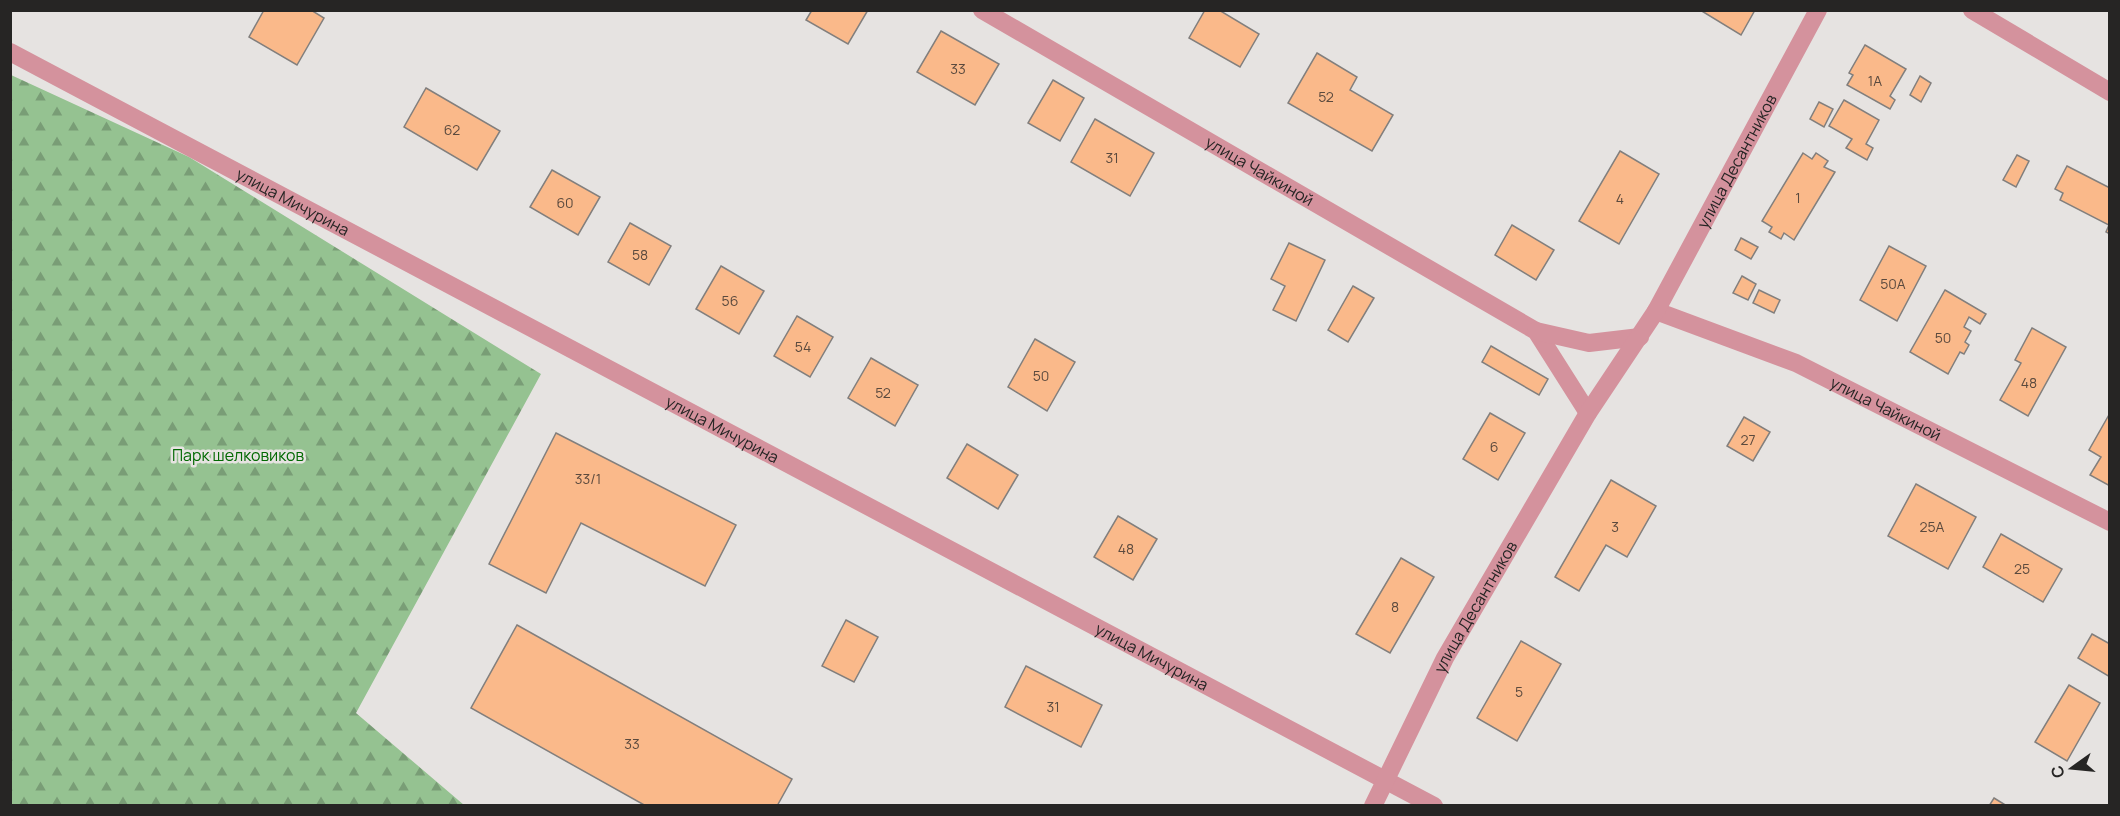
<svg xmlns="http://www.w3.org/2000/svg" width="2120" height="816" font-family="Manrope,sans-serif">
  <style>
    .forest { fill: url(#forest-firs) }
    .building { fill: #fab98a; stroke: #827f7d; stroke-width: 1.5 }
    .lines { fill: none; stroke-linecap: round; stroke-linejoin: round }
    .street { stroke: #d4929d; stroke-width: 18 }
    .labels { text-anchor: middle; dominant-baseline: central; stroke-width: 5; stroke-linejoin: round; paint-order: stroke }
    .number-label { font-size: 14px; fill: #5b4a3e }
    .street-label { font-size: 16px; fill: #262524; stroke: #e6e3e1 }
    .park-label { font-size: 16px; fill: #026902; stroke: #e6e3e1 }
  </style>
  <defs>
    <pattern id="forest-firs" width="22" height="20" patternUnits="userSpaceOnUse" patternTransform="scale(1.5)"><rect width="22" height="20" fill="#95c291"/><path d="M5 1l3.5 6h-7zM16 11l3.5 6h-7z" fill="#799d76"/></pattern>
  </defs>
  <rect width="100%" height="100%" fill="#e6e3e1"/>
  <polygon class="forest" points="11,75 189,157 541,374 356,713 464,805 11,805"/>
  <g class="building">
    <polygon points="264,10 311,10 324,18 297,65 249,37"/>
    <polygon points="812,10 868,10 848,44 806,20"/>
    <polygon points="1205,10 1219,10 1259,34 1240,67 1189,38"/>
    <polygon points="1700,10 1755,10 1741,35"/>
    <polygon points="941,31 999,64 975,105 917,72"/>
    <polygon points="1865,45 1906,69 1890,96 1895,100 1890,109 1847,85 1853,75 1849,73"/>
    <polygon points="1317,53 1357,77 1350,90 1393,115 1372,151 1288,103"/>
    <polygon points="1920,76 1931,83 1921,102 1910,95"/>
    <polygon points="1053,80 1084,98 1060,141 1028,123"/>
    <polygon points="426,88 500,131 477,170 404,127"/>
    <polygon points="1844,100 1879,120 1866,144 1873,148 1867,160 1846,148 1852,139 1829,126"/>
    <polygon points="1819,102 1833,109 1824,127 1810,119"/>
    <polygon points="1095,119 1154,153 1130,196 1071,162"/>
    <polygon points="1620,151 1659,174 1619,244 1579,221"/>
    <polygon points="1803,153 1812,159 1816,153 1828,161 1824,167 1835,172 1794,240 1784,233 1781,239 1769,232 1772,227 1762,221"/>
    <polygon points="2017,155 2029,161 2016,187 2003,180"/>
    <polygon points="2067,166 2110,188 2110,234 2106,232 2109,225 2060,200 2063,193 2055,189"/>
    <polygon points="552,170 600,197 578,235 530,207"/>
    <polygon points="630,223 671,246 649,285 608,262"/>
    <polygon points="1512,225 1554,250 1536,280 1495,255"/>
    <polygon points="1741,238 1758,247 1751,259 1735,250"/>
    <polygon points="1289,243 1325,260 1296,321 1273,310 1285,286 1271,279"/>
    <polygon points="1889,246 1926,266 1897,321 1860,300"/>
    <polygon points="721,266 764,291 739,334 696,309"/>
    <polygon points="1742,276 1756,284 1748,300 1733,293"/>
    <polygon points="1353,286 1374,298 1348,342 1328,330"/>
    <polygon points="1759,290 1780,300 1774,313 1753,303"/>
    <polygon points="1945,290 1986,314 1980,324 1969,317 1964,327 1971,331 1965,342 1969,345 1964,354 1960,352 1948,374 1910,352"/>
    <polygon points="797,316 833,337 810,377 774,356"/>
    <polygon points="2032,328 2066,347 2028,416 2000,400 2021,363 2015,360"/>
    <polygon points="1035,339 1075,362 1047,411 1008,387"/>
    <polygon points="1491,346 1548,379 1539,395 1482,362"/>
    <polygon points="871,358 918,385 895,426 848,398"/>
    <polygon points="1490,413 1525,433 1498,480 1463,459"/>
    <polygon points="2110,413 2110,486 2090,475 2101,457 2089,450"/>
    <polygon points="1744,417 1770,432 1753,461 1727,446"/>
    <polygon points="556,433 736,525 705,586 581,523 546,593 489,564"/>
    <polygon points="967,444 1018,475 998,509 947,478"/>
    <polygon points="1611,480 1656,506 1627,557 1606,545 1579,591 1555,577"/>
    <polygon points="1916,484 1976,517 1948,569 1888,536"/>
    <polygon points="1118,516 1157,539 1133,580 1094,557"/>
    <polygon points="2001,534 2062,569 2043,602 1983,567"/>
    <polygon points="1401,558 1434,577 1390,653 1356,634"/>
    <polygon points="846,620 878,637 854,682 822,666"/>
    <polygon points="517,625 792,779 777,806 646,806 471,708"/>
    <polygon points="2092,634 2110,644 2110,677 2078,658"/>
    <polygon points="1521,641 1561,664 1517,741 1477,718"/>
    <polygon points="1026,666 1102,705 1081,747 1005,707"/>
    <polygon points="2069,685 2100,703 2067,761 2035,742"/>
    <polygon points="1994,798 2007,806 1989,806"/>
  </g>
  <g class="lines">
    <g class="street">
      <path id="s1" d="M982,10L1536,331L1588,413"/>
      <polyline points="1972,10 2110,92"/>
      <path id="s2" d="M10,52L1434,806"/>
      <path id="s3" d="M1656,311L1796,363L2110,522"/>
      <polyline points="1536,331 1589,343 1640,337"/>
      <path id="s4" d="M1373,806L1445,658L1588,413L1656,311L1818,10"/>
    </g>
  </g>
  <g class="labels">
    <g class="number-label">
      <text x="958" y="68">33</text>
      <text x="1875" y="80">1А</text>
      <text x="1326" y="96">52</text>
      <text x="452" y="129">62</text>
      <text x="1112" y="157">31</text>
      <text x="1798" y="197">1</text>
      <text x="1620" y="198">4</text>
      <text x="565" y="202">60</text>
      <text x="640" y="254">58</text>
      <text x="1893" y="283">50А</text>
      <text x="730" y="300">56</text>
      <text x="1943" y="337">50</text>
      <text x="803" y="346">54</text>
      <text x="1041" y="375">50</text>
      <text x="2029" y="382">48</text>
      <text x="883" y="392">52</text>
      <text x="1748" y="439">27</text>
      <text x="1494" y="446">6</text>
      <text x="588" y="478">33/1</text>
      <text x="1615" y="526">3</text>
      <text x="1932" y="526">25А</text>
      <text x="1126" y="548">48</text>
      <text x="2022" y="568">25</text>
      <text x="1395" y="606">8</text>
      <text x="1519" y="691">5</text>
      <text x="1053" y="706">31</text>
      <text x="632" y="743">33</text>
    </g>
    <g class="street-label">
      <text stroke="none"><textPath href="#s4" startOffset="741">улица Десантников</textPath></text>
      <text stroke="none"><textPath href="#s1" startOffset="321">улица Чайкиной</textPath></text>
      <text stroke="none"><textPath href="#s2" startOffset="320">улица Мичурина</textPath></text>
      <text stroke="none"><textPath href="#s3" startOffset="250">улица Чайкиной</textPath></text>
      <text stroke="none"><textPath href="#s2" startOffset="806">улица Мичурина</textPath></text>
      <text stroke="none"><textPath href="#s4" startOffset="224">улица Десантников</textPath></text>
      <text stroke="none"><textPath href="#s2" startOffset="1292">улица Мичурина</textPath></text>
    </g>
    <g class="park-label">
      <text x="238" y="455">Парк шелковиков</text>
    </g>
  </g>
  <rect width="2120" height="816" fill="none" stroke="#262524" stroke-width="24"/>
  <g transform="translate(2072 768) rotate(255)" stroke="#e6e3e1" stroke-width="4.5" paint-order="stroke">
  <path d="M0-4.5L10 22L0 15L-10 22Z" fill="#262524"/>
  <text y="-9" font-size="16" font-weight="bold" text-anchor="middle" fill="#262524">С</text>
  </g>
</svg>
